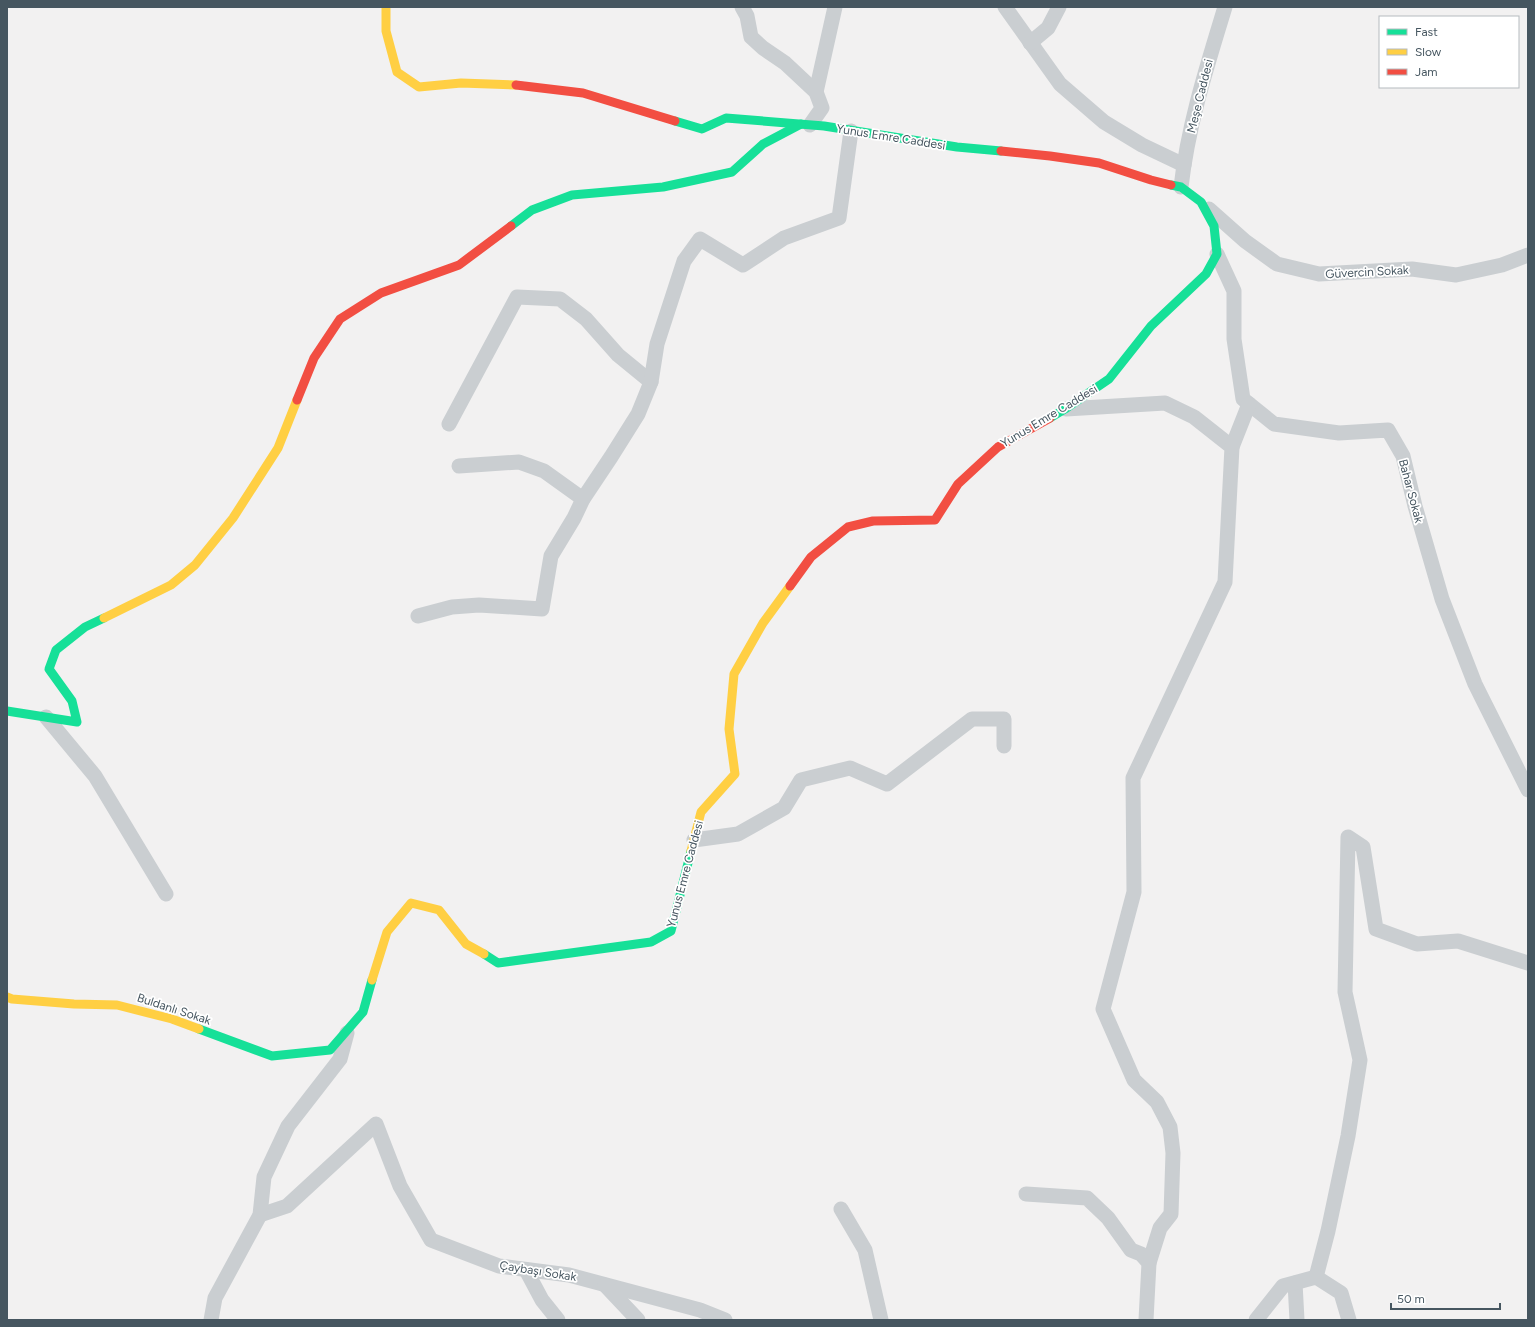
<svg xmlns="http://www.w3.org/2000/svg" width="1535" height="1327" font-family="Figtree,sans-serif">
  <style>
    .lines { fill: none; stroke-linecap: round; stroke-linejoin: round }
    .street { stroke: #caced1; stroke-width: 15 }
    .fast { stroke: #16e098; stroke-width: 9 }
    .slow { stroke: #ffcf43; stroke-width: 9 }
    .jam { stroke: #f24e42; stroke-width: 9 }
    .labels { text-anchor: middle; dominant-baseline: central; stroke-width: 3.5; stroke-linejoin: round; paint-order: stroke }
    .street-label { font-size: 12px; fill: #465660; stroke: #fff }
  </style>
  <rect width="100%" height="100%" fill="#f2f1f1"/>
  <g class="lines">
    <g class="street">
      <polyline points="742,7 747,16 751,37 763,48 785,63 816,92 822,108 810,125"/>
      <polyline points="1005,7 1060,84 1104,122 1142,145 1184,165"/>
      <polyline points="1030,43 1048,28 1059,7"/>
      <polyline points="816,92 835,7"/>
      <path d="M1181,187C1188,125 1207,66 1225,7"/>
      <polyline points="1209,209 1245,241 1277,264 1319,274 1412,269 1456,275 1502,265 1528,255"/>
      <polyline points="1217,254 1234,291 1234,339 1243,399 1274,424 1339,433 1388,430 1403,456 1415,506 1442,599 1475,684 1528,790"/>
      <polyline points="1066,409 1165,403 1194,417 1232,447 1225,582 1133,778 1134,892 1103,1009 1134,1080 1157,1102 1170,1127 1173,1153 1171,1214 1160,1228 1149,1263"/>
      <polyline points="449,424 517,297 560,299 586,319 618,355 651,382"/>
      <polyline points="1232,447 1249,404"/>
      <polyline points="459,466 519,462 544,471 583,499"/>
      <polyline points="418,616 452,607 479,605 542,609 551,556 574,518 583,499 611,457 638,414 651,382 657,344 684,261 700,239 743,265 784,238 839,218 851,131"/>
      <polyline points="46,717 95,776 166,894"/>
      <polyline points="694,840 738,834 784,808 801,780 850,768 887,784 972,719 1004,719 1004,746"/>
      <polyline points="1026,1194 1087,1198 1108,1218 1131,1250 1141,1254 1149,1263 1146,1320"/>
      <polyline points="841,1209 865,1250 881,1320"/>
      <polyline points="260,1215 287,1206 376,1124 400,1186 431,1240 499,1266 569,1275 700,1310 725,1320"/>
      <polyline points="526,1270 542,1300 558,1320"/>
      <polyline points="1316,1277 1328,1231 1348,1136 1360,1060 1345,992 1348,837 1363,847 1376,929 1417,944 1458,941 1528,963"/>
      <polyline points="1295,1283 1297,1320"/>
      <polyline points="605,1285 638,1320"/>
      <polyline points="211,1320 215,1298 260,1215 264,1177 288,1126 340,1059 347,1033"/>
      <polyline points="1256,1320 1283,1286 1316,1277 1341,1293 1349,1320"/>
    </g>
    <g class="fast">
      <polyline points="675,121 702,129 726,118 824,126 957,147 1001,151"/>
      <polyline points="511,226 532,210 572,195 663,187 732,172 763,144 801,124"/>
      <polyline points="1050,418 1065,409 1109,379 1151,326 1206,274 1217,254 1214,226 1201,202 1181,187 1171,185"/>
      <polyline points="7,711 77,722 72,701 49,669 56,650 85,627 104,618"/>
      <polyline points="484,954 498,963 651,942 671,931 691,851"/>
      <polyline points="199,1029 272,1056 330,1050 363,1012 372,980"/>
    </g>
    <g class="slow">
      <polyline points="386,7 386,31 397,72 419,87 461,83 516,85"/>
      <polyline points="104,618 171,585 195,565 233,518 278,448 297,400"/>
      <polyline points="691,851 701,812 735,774 729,729 734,674 763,623 790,586"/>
      <polyline points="372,980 387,932 411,903 439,910 466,944 484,954"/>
      <polyline points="7,997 12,999 74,1004 117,1005 172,1019 199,1029"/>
    </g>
    <g class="jam">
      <polyline points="516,85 583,93 675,121"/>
      <polyline points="1001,151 1050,156 1099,163 1151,180 1171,185"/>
      <polyline points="297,400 314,358 340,319 381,293 459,265 511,226"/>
      <polyline points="790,586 811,557 848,527 873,521 935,520 958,484 998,447 1050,418"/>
    </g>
  </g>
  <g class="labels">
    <g class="street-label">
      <text transform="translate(1200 96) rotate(-76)">Meşe Caddesi</text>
      <text transform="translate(891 137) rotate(9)">Yunus Emre Caddesi</text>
      <text transform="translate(1367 272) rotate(-3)">Güvercin Sokak</text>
      <text transform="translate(1049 416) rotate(-31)">Yunus Emre Caddesi</text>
      <text transform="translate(1411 491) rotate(75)">Bahar Sokak</text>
      <text transform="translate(685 874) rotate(-75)">Yunus Emre Caddesi</text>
      <text transform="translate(174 1009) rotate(18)">Buldanlı Sokak</text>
      <text transform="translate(538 1271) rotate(9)">Çaybaşı Sokak</text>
    </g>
  </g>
  <rect width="1535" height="1327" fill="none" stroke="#465660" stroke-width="16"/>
  <rect x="1379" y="16" width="140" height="72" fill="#ffffff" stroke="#b5bbbf"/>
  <rect x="1387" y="29" width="20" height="6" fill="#16e098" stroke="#b5bbbf"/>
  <text x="1415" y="36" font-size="12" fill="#465660">Fast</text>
  <rect x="1387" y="49" width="20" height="6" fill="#ffcf43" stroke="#b5bbbf"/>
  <text x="1415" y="56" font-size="12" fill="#465660">Slow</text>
  <rect x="1387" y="69" width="20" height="6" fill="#f24e42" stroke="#b5bbbf"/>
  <text x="1415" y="76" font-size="12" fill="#465660">Jam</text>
  <path d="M1391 1303v6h109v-6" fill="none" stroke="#465660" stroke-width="2"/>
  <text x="1397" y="1303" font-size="12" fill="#465660" stroke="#ffffff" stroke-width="3" paint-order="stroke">50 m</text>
</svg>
